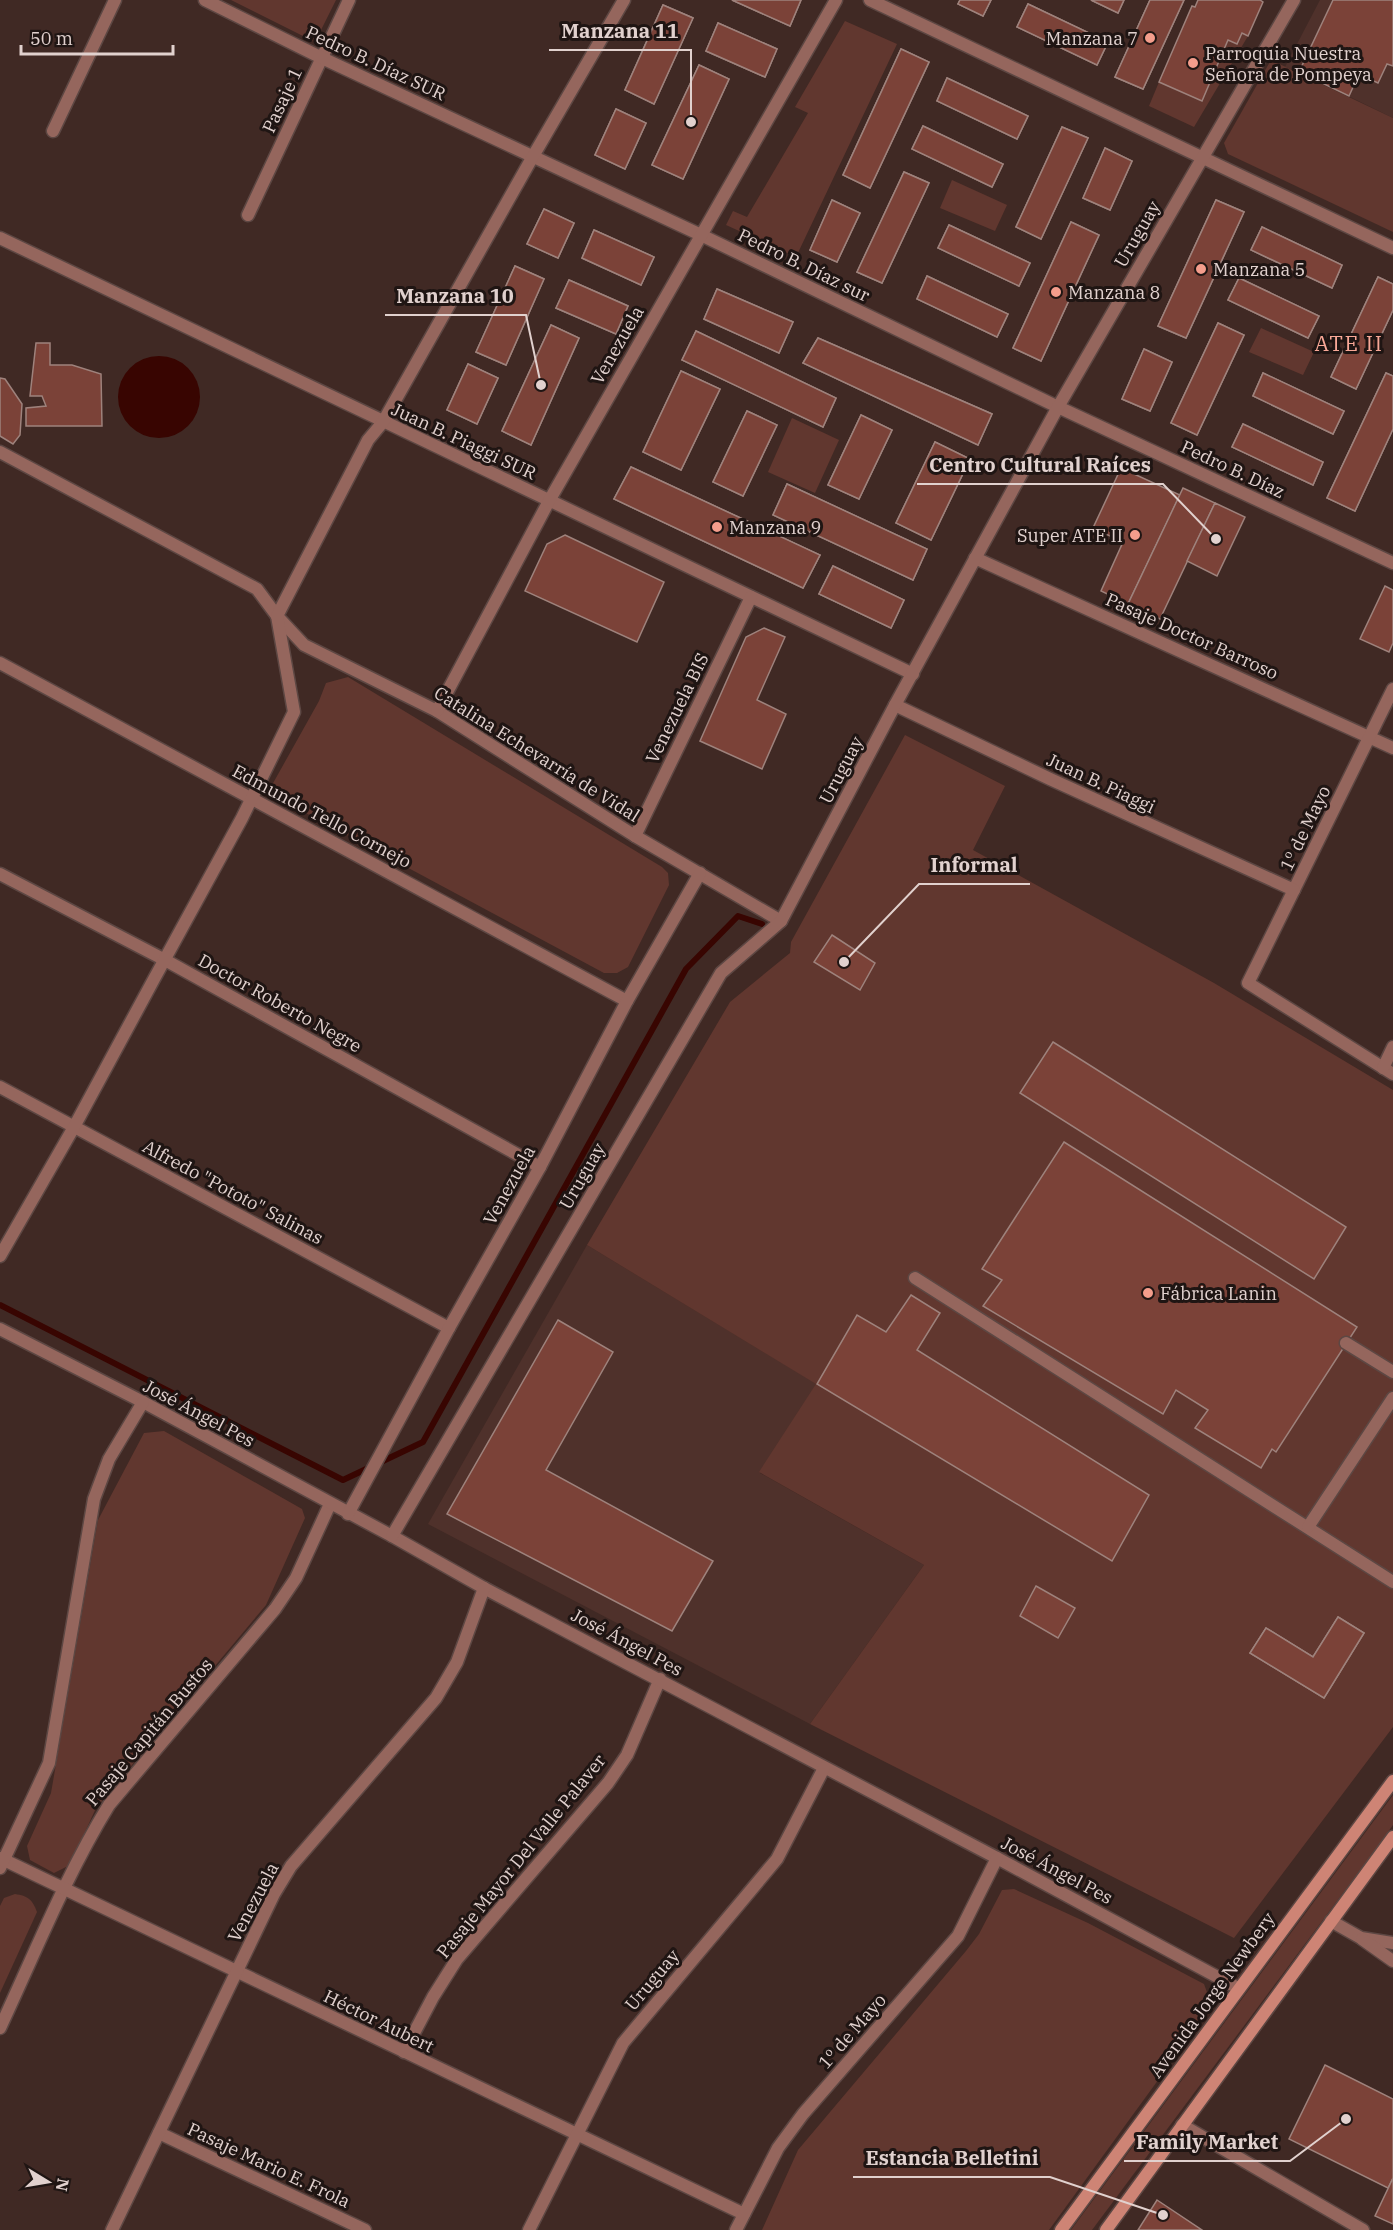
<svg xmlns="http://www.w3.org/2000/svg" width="1393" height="2230" font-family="'IBM Plex Serif',serif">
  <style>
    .built { fill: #4f312b }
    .green { fill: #61372f }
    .water { fill: #380501 }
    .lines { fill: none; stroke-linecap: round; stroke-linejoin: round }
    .stream { stroke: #380501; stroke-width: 6 }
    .building { fill: #7b4238; stroke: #9e827c; stroke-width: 1.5 }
    .service-casing { stroke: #5d4743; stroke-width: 15 }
    .minor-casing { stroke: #5d4743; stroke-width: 15 }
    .secondary-casing { stroke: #5d4743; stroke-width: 15 }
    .service { stroke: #95665d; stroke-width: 12 }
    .minor { stroke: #95665d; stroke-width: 12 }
    .secondary { stroke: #ce8475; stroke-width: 12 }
    .poi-dot { fill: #f49d8c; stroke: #1f1513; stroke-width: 2 }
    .labels { text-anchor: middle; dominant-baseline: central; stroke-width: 6; stroke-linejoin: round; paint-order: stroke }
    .poi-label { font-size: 18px; fill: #e1d1ce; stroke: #1f1513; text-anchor: start }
    .street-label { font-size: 18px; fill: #e1d1ce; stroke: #1f1513 }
    .quarter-label { font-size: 21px; letter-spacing: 1.5px; fill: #f9a897; stroke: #1f1513 }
    .leader { fill: none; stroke: #e1d1ce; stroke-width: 2 }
    .callout-dot { fill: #e1d1ce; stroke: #1f1513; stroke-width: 2 }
    .callout-label { font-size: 20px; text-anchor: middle; font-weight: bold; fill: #e1d1ce; stroke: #1f1513; stroke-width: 6; stroke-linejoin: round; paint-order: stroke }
  </style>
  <rect width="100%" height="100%" fill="#402924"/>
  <g class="built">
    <polygon points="1320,0 1393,0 1393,118 1299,72 1285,67"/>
    <polygon points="587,1245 817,1384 760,1473 924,1565 810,1724 428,1524"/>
  </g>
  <g class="green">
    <polygon points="231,0 336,0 315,42"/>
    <polygon points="845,21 897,44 796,257 726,225 733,211 747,217 808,113 795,107"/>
    <polygon points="1242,33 1248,36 1194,127 1149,106 1159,82"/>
    <polygon points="1271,60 1393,118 1393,232 1228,154 1224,143"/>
    <polygon points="952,180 1007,205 995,231 940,208"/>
    <polygon points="1261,328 1314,352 1303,375 1249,352"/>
    <polygon points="792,418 839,440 815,493 768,472"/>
    <polygon points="348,677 662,867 668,873 669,885 628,967 617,973 604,973 276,797 272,785 319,701 326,683"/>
    <polygon points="905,735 1005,786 973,850 1214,983 1393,1090 1393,1727 1234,1938 810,1724 924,1565 759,1472 816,1384 587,1245 730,1002 790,953 791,942"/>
    <polygon points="164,1431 302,1509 305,1518 266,1605 96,1808 70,1865 54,1873 30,1860 27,1846 51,1793 98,1520 144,1433"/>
    <polygon points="1393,1795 1393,1825 1372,1854 1092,2230 1071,2230"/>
    <polygon points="1014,1889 1088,1923 1204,1984 1212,2006 1049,2230 762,2230 798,2150 966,1951 979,1934 1002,1890"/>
    <path d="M15,1894C28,1896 32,1899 37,1912L0,1993V1906L4,1898Z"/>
  </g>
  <circle class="water" cx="159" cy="397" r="41"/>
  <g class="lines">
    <polyline class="stream" points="0,1305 343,1480 423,1442 686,969 738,916 762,924"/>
  </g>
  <g class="building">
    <polygon points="732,0 801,0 790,26"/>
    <polygon points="732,0 801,0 790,26"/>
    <polygon points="960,0 991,0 983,16 958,4"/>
    <polygon points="960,0 991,0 983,16 958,4"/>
    <polygon points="1091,0 1124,0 1118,13"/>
    <polygon points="1091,0 1124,0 1118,13"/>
    <polygon points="1150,0 1184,0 1143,89 1115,77"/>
    <polygon points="1150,0 1184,0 1143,89 1115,77"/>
    <polygon points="1198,0 1260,0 1263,2 1248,36 1242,33 1237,44 1228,40 1202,101 1159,82 1192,6 1195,7"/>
    <polygon points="1333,0 1393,0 1393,66 1387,64 1378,83 1359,74 1349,96 1299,72"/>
    <polygon points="1028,4 1108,42 1097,65 1017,27"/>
    <polygon points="1028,4 1108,42 1097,65 1017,27"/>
    <polygon points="663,5 693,18 654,104 625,90"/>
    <polygon points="663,5 693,18 654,104 625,90"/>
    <polygon points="718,23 777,49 765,77 706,51"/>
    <polygon points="718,23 777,49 765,77 706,51"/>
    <polygon points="901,49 929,62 870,188 843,175"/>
    <polygon points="901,49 929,62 870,188 843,175"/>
    <polygon points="699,65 729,79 683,179 652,165"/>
    <polygon points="699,65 729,79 683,179 652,165"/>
    <polygon points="947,78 1028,116 1017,139 937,101"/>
    <polygon points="947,78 1028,116 1017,139 937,101"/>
    <polygon points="616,109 646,123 625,169 595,155"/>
    <polygon points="616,109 646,123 625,169 595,155"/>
    <polygon points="923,126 1003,164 992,187 912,149"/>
    <polygon points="923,126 1003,164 992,187 912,149"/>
    <polygon points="1062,127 1088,138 1041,239 1016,227"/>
    <polygon points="1062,127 1088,138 1041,239 1016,227"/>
    <polygon points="1105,148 1132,161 1110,210 1083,198"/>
    <polygon points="1105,148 1132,161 1110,210 1083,198"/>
    <polygon points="904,172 929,183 882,283 857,272"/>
    <polygon points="904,172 929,183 882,283 857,272"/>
    <polygon points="832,200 860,213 837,262 810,250"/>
    <polygon points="832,200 860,213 837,262 810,250"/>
    <polygon points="1216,200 1244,212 1186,338 1158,326"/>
    <polygon points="1216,200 1244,212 1186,338 1158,326"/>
    <polygon points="544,209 574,223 558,258 527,244"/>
    <polygon points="544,209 574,223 558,258 527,244"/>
    <polygon points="1071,222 1099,235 1041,361 1013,348"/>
    <polygon points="1071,222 1099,235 1041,361 1013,348"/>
    <polygon points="949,225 1030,263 1019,286 938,248"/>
    <polygon points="949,225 1030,263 1019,286 938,248"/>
    <polygon points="1262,227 1342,265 1332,288 1251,250"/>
    <polygon points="1262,227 1342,265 1332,288 1251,250"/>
    <polygon points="594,230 654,257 641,285 582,258"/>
    <polygon points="594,230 654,257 641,285 582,258"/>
    <polygon points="515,266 544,279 506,365 476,352"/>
    <polygon points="515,266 544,279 506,365 476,352"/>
    <polygon points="927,276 1008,314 997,337 917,299"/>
    <polygon points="927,276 1008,314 997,337 917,299"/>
    <polygon points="1378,277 1393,284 1393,310 1356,389 1331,377"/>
    <polygon points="1378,277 1393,284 1393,310 1356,389 1331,377"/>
    <polygon points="1239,278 1319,316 1308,338 1228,300"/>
    <polygon points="1239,278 1319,316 1308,338 1228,300"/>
    <polygon points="569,280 628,306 616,334 556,308"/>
    <polygon points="569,280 628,306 616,334 556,308"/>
    <polygon points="717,289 793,322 779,353 704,319"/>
    <polygon points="717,289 793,322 779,353 704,319"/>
    <polygon points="1218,323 1244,335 1197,435 1171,423"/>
    <polygon points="1218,323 1244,335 1197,435 1171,423"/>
    <polygon points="551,325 579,338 531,445 502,431"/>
    <polygon points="551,325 579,338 531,445 502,431"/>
    <polygon points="696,331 836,398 823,427 682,360"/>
    <polygon points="696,331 836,398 823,427 682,360"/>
    <polygon points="818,338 992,414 978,445 803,363"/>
    <polygon points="818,338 992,414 978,445 803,363"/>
    <polygon points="36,343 50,343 50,365 72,365 101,374 102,426 26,426 26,408 46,406 42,396 30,396"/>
    <polygon points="1144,349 1172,362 1150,411 1122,399"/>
    <polygon points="1144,349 1172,362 1150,411 1122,399"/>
    <polygon points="468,364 498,378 477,424 447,410"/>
    <polygon points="468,364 498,378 477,424 447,410"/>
    <polygon points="681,371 720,389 681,470 643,452"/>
    <polygon points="681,371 720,389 681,470 643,452"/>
    <polygon points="1263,373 1344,411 1333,434 1253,396"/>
    <polygon points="1263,373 1344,411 1333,434 1253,396"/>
    <polygon points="1386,373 1393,376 1393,429 1355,511 1327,498"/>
    <polygon points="1386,373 1393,376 1393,429 1355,511 1327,498"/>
    <polygon points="0,378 5,379 22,404 20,435 13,444 0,436"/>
    <polygon points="747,411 777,425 743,496 713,482"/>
    <polygon points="747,411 777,425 743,496 713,482"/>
    <polygon points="861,415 892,430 859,499 828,485"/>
    <polygon points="861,415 892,430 859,499 828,485"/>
    <polygon points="1243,424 1323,462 1313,485 1232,447"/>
    <polygon points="1243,424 1323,462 1313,485 1232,447"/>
    <polygon points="935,442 970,459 931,540 896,523"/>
    <polygon points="935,442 970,459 931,540 896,523"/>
    <polygon points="631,467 820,555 803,588 614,499"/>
    <polygon points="631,467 820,555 803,588 614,499"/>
    <polygon points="1121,468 1180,495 1128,604 1101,591 1123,542 1093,528"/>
    <polygon points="787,484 927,549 913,580 773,515"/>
    <polygon points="787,484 927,549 913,580 773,515"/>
    <polygon points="1183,488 1215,503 1160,619 1128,604"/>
    <polygon points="1215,503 1245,517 1217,576 1187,561"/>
    <polygon points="565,535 664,582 637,642 525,591 547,544"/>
    <polygon points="833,566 904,600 891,628 819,594"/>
    <polygon points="833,566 904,600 891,628 819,594"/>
    <polygon points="1385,586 1393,590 1393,643 1389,652 1360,639"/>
    <polygon points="764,628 785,637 757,700 786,714 762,769 700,741 746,637"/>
    <polygon points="832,935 875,963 860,990 814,962"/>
    <polygon points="1053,1042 1346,1227 1314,1279 1020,1093"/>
    <polygon points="1064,1142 1357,1327 1276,1452 1272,1449 1261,1468 1195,1428 1208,1410 1176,1390 1163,1414 983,1306 1002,1280 982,1269"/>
    <polygon points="911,1295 940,1313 917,1350 1149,1495 1112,1561 817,1384 857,1315 886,1332"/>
    <polygon points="558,1320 613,1352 546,1470 713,1561 672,1631 447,1514"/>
    <polygon points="1036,1586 1075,1608 1058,1638 1020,1616"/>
    <polygon points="1338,1617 1364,1633 1324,1698 1250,1653 1266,1628 1313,1657"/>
    <polygon points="1338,1617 1364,1633 1324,1698 1250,1653 1266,1628 1313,1657"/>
    <polygon points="1325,2065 1393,2099 1393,2178 1388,2188 1289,2139"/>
    <polygon points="1393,2178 1393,2224 1375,2216"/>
    <polygon points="1157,2200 1202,2230 1138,2230"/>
  </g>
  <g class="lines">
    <defs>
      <g id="service">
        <polyline points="53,131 115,0"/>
        <polyline points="248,215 349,0"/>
        <polyline points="975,558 1393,748"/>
        <polyline points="1393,689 1248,983 1393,1074"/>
        <polyline points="1383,1068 1393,1047"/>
        <polyline points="915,1278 1393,1582"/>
        <polyline points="1346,1343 1393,1372"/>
        <polyline points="1308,1527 1393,1398"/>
        <path d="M0,2028C34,1955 67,1873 109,1805L275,1609L296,1578L330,1504"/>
        <polyline points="404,2052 433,1997 457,1959 608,1783 627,1755 660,1679"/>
        <polyline points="159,2133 365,2230"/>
      </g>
      <g id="minor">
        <polyline points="205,0 322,58 701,235 1058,407 1393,563"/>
        <polyline points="870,0 1393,248"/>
        <polyline points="0,238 913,674"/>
        <polyline points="0,452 257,589 277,616 304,645 437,711 635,836 781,921"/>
        <polyline points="0,663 627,1001"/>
        <polyline points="895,705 1050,779 1294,890"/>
        <polyline points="437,711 549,501 836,0"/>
        <polyline points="635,836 751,597"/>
        <polyline points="0,874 165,960 540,1167"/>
        <polyline points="0,1087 449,1328"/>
        <polyline points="0,1256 74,1127 154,979 242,818 294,712 277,616 368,440 383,422 532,158 624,0"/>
        <polyline points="0,1329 143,1402 392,1536 484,1588 997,1858 1238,1988"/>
        <polyline points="348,1514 449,1328 540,1167 627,1001 700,873"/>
        <polyline points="392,1536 721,973 781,921 895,705 1058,407 1294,0"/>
        <polyline points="0,1858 744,2214"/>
        <polyline points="0,1868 49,1763 94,1499 109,1459 143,1402"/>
        <polyline points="1331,1921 1361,1938 1393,1943"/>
        <polyline points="1362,1939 1393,1961"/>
        <polyline points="1182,2125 1363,2230"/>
        <polyline points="112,2230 274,1894 291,1866 436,1698 457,1662 484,1588"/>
        <polyline points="529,2230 623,2043 777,1859 824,1768"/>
        <polyline points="736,2230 778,2148 803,2114 958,1936 997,1858"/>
      </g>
      <g id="secondary">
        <polyline points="1061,2230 1393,1781"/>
        <polyline points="1106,2230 1393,1837"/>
      </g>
    </defs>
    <use href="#service" class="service-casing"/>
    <use href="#minor" class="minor-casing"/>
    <use href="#secondary" class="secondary-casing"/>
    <use href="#service" class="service"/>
    <use href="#minor" class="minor"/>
    <use href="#secondary" class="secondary"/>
  </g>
  <g class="poi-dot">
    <circle cx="1150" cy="38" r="6"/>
    <circle cx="1193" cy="63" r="6"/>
    <circle cx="1201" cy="269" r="6"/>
    <circle cx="1056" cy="292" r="6"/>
    <circle cx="717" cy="527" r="6"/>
    <circle cx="1135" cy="535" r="6"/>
    <circle cx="1148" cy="1293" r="6"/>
  </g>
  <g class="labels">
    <g class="poi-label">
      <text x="1138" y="38" text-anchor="end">Manzana 7</text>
      <text x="1205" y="53">Parroquia Nuestra<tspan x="1205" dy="21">Señora de Pompeya</tspan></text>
      <text x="1213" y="269">Manzana 5</text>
      <text x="1068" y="292">Manzana 8</text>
      <text x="729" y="527">Manzana 9</text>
      <text x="1123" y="535" text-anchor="end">Super ATE II</text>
      <text x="1160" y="1293">Fábrica Lanin</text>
    </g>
    <g class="street-label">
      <text transform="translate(376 63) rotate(25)">Pedro B. Díaz SUR</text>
      <text transform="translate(282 100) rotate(-65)">Pasaje 1</text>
      <text transform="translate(1137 234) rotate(-60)">Uruguay</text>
      <text transform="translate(804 265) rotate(26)">Pedro B. Díaz sur</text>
      <text transform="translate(617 345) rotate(-60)">Venezuela</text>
      <text transform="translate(464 441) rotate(25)">Juan B. Piaggi SUR</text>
      <text transform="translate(1233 469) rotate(25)">Pedro B. Díaz</text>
      <text transform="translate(1192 636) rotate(24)">Pasaje Doctor Barroso</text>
      <text transform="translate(677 708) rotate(-64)">Venezuela BIS</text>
      <text transform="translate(537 754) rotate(32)">Catalina Echevarría de Vidal</text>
      <text transform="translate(841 770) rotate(-62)">Uruguay</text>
      <text transform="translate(1101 783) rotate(25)">Juan B. Piaggi</text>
      <text transform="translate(322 816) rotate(28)">Edmundo Tello Cornejo</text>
      <text transform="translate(1305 828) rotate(-64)">1º de Mayo</text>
      <text transform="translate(280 1003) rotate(29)">Doctor Roberto Negre</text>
      <text transform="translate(582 1176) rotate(-60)">Uruguay</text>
      <text transform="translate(509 1185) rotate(-61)">Venezuela</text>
      <text transform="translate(233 1192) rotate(28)">Alfredo "Pototo" Salinas</text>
      <text transform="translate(199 1413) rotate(28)">José Ángel Pes</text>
      <text transform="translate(627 1642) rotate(28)">José Ángel Pes</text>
      <text transform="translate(149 1732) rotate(-50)">Pasaje Capitán Bustos</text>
      <text transform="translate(521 1856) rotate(-51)">Pasaje Mayor Del Valle Palaver</text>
      <text transform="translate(1057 1870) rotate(28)">José Ángel Pes</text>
      <text transform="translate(253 1902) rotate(-62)">Venezuela</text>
      <text transform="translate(652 1980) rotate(-50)">Uruguay</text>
      <text transform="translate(1212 1995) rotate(-54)">Avenida Jorge Newbery</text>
      <text transform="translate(379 2021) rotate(26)">Héctor Aubert</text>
      <text transform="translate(852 2031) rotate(-49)">1º de Mayo</text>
      <text transform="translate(269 2165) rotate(25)">Pasaje Mario E. Frola</text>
    </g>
    <g class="quarter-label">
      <text x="1349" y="343">ATE II</text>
    </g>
  </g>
  <path class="leader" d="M691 122L691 50H549M541 385L526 315H385M1216 539L1163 484H917M844 962L919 884H1030M1346 2119L1290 2161H1124M1163 2215L1050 2177H853"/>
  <g class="callout-dot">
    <circle cx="691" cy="122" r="6"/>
    <circle cx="541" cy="385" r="6"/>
    <circle cx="1216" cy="539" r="6"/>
    <circle cx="844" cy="962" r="6"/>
    <circle cx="1346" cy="2119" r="6"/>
    <circle cx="1163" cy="2215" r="6"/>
  </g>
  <g class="callout-label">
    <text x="620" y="38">Manzana 11</text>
    <text x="455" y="303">Manzana 10</text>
    <text x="1040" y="472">Centro Cultural Raíces</text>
    <text x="974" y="872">Informal</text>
    <text x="1207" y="2149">Family Market</text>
    <text x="952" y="2165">Estancia Belletini</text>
  </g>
  <g transform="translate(48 2182) rotate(101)" stroke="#1f1513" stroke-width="4.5" paint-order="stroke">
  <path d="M0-4.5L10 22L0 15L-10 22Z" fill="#e1d1ce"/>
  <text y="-9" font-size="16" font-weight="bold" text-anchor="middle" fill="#e1d1ce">N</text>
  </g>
  <path d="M21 45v9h152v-9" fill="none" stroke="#e1d1ce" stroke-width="3"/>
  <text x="30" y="45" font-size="18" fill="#e1d1ce" stroke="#1f1513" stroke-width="4.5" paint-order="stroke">50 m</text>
</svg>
